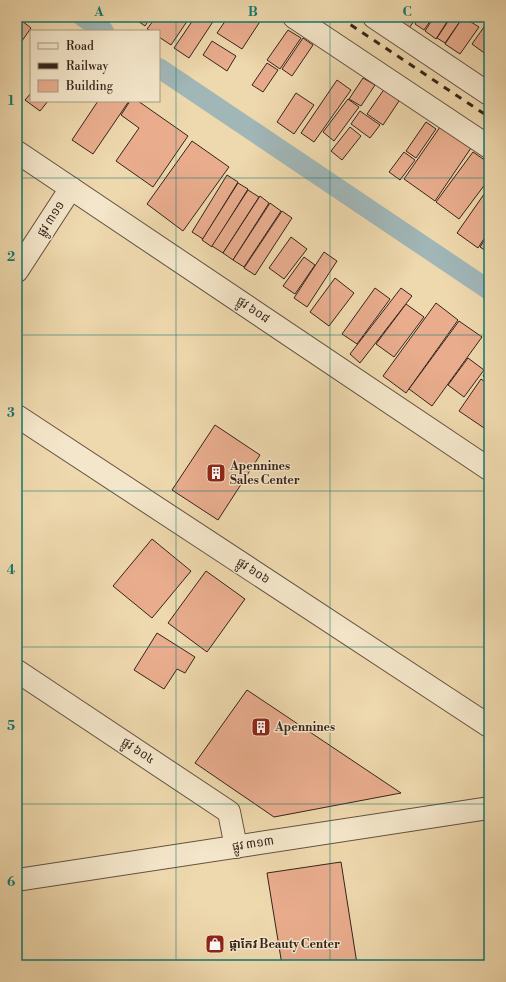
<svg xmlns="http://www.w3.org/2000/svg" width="506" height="982" font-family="'Libre Bodoni','Noto Sans Khmer',serif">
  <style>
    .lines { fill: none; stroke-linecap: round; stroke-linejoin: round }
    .canal { stroke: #a0b6b7; stroke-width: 20 }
    .building { fill: #e9ad8e; stroke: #36241c }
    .minor-casing { stroke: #645140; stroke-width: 24 }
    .minor { stroke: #f4e6ca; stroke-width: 22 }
    .rail { stroke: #36241c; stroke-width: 3; stroke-dasharray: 7 7; stroke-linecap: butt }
    .grid { fill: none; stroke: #0f766e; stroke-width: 1; stroke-opacity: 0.55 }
    .labels { text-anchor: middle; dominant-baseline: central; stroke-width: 3; stroke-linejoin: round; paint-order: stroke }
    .street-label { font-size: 12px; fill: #36241c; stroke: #f4e6ca }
    .poi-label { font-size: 12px; font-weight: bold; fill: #36241c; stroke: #f4e6ca; text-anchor: start }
    .neatline { fill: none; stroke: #0f766e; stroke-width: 1.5 }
    .grid-label { font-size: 13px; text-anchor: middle; font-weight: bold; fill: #0f766e }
  </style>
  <rect width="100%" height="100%" fill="#eed8ad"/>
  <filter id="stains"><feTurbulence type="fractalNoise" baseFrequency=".005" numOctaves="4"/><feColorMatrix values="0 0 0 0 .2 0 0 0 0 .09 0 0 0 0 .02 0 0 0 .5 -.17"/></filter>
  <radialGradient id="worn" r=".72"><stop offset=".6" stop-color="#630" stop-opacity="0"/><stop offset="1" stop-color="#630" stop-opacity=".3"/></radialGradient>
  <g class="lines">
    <g class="canal">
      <polyline points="83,17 104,31"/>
      <polyline points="159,68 489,290"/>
    </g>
  </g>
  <g class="building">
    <polygon points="17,17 31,28 17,48"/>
    <polygon points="132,17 151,17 145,26"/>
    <polygon points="156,17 190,17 171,45 159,37 159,31 151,31 147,29"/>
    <polygon points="195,17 216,17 189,58 174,48"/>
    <polygon points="228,17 263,17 242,49 217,33"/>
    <polygon points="400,17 417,17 409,28 398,20"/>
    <polygon points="419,17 433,17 424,30 415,24"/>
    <polygon points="434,17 450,17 436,39 425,31"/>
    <polygon points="451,17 463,17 445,43 437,38"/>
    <polygon points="463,17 479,27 460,54 445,44"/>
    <polygon points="489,20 489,53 487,55 472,44"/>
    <polygon points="288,30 301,38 280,69 267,60"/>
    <polygon points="303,38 313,45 292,76 282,69"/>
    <polygon points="212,41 236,56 227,71 203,55"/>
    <polygon points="267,63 278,70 263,92 252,85"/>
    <polygon points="363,78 375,85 361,106 349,99"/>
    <polygon points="337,80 351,90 314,142 301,133"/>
    <polygon points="385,88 401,98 383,125 367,114"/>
    <polygon points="31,93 31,101 48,101 40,111 25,100"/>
    <polygon points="296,93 314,105 294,134 277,122"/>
    <polygon points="348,99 359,107 334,141 323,132"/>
    <polygon points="98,101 129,101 93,154 72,140"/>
    <polygon points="130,101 138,101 188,136 153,187 116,161 139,128 121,115"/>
    <polygon points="360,111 380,125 370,138 351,124"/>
    <polygon points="426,122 436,129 416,158 406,151"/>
    <polygon points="350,127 361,136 342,160 331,151"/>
    <polygon points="440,127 471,148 435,201 404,179"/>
    <polygon points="192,141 229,167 183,231 147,204"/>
    <polygon points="404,152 415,160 400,180 389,172"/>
    <polygon points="473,152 489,163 489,179 459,219 436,202"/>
    <polygon points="227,175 238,182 203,239 192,232"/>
    <polygon points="238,183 248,189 212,247 202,240"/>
    <polygon points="489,187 489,231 478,248 457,233"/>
    <polygon points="248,190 259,197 223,253 212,246"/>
    <polygon points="260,196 269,203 233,260 223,253"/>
    <polygon points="270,203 281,211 244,267 233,260"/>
    <polygon points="282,211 292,218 255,275 244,268"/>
    <polygon points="489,233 489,253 480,247"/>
    <polygon points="291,237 307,249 284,279 269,268"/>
    <polygon points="324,252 337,261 307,307 294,298"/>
    <polygon points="304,257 315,265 295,294 283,286"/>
    <polygon points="335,278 354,293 329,326 310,312"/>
    <polygon points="375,288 390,299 357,344 342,334"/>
    <polygon points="401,288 412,296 360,363 350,354"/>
    <polygon points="436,303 458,320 406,393 383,376"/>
    <polygon points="406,304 424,317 394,357 376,344"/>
    <polygon points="459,321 482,337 432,406 409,389"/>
    <polygon points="468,358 484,370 464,397 448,385"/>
    <polygon points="489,366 489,380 483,376"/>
    <polygon points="481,379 489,385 489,427 487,430 459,411"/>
    <polygon points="215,425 260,455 218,520 172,490"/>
    <polygon points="152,539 191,571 152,618 113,586"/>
    <polygon points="206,571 245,599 207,652 168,623"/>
    <polygon points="157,633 195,657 185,673 177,669 164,689 134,670"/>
    <polygon points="247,690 401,793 274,817 195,763"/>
    <polygon points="341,862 357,964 349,965 282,965 267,873"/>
  </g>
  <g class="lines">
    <defs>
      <g id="minor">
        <polyline points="294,17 489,147"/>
        <polyline points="374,17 489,94"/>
        <polyline points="17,152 489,469"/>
        <polyline points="17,271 71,188"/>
        <polyline points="17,416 489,726"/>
        <polyline points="17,671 229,812 236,847"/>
        <polyline points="17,880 489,808"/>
      </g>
    </defs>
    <use href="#minor" class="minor-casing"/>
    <use href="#minor" class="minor"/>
    <polyline class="rail" points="339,17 489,117"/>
  </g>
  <path class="grid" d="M176,17V965M330,17V965M17,178H489M17,335H489M17,491H489M17,647H489M17,804H489"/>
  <defs>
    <symbol id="building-square" viewBox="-11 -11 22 22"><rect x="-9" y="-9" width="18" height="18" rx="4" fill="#8f2418" stroke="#f4e6ca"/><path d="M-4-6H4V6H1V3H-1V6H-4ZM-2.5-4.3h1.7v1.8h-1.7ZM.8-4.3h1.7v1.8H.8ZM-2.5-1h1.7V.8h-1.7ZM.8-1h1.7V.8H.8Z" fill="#fff"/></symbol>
    <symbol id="shop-square" viewBox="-11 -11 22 22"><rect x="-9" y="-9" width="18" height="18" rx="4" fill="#8f2418" stroke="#f4e6ca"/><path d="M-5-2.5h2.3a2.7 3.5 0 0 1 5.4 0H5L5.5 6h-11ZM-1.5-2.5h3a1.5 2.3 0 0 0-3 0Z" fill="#fff"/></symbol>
  </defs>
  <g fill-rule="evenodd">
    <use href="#building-square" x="205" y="462" width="22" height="22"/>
    <use href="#building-square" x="250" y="716" width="22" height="22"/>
    <use href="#shop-square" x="204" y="933" width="22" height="22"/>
  </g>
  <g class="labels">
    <g class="street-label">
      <text transform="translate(51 219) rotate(-57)">ផ្លូវ ៣១១</text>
      <text transform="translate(253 310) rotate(34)">ផ្លូវ ៦០៨</text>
      <text transform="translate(253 571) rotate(33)">ផ្លូវ ៦០៦</text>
      <text transform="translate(138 751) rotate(34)">ផ្លូវ ៦០៤</text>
      <text transform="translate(253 844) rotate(-9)">ផ្លូវ ៣១៣</text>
    </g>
    <g class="poi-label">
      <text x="230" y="466">Apennines<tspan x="230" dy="14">Sales Center</tspan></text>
      <text x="275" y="727">Apennines</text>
      <text x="229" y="944">ផ្កាកែវ Beauty Center</text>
    </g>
  </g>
  <rect width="506" height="982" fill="none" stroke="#eed8ad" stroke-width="44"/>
  <rect x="30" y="30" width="130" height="72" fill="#f4e6ca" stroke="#a89884"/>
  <rect x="38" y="43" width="20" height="6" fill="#f4e6ca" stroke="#a89884"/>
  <text x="66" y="50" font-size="12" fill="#36241c">Road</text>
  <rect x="38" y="63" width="20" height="6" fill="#36241c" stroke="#a89884"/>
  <text x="66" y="70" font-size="12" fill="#36241c">Railway</text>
  <rect x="38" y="80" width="20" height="12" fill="#e9ad8e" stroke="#a89884"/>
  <text x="66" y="90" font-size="12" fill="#36241c">Building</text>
  <rect x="22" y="22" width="462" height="938" class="neatline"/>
  <g class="grid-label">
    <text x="99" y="16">A</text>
    <text x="253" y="16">B</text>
    <text x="407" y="16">C</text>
    <text x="11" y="105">1</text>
    <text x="11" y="261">2</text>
    <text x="11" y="417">3</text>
    <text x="11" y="574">4</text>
    <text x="11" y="730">5</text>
    <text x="11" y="886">6</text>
  </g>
  <rect width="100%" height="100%" filter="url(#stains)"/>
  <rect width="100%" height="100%" fill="url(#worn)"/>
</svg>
